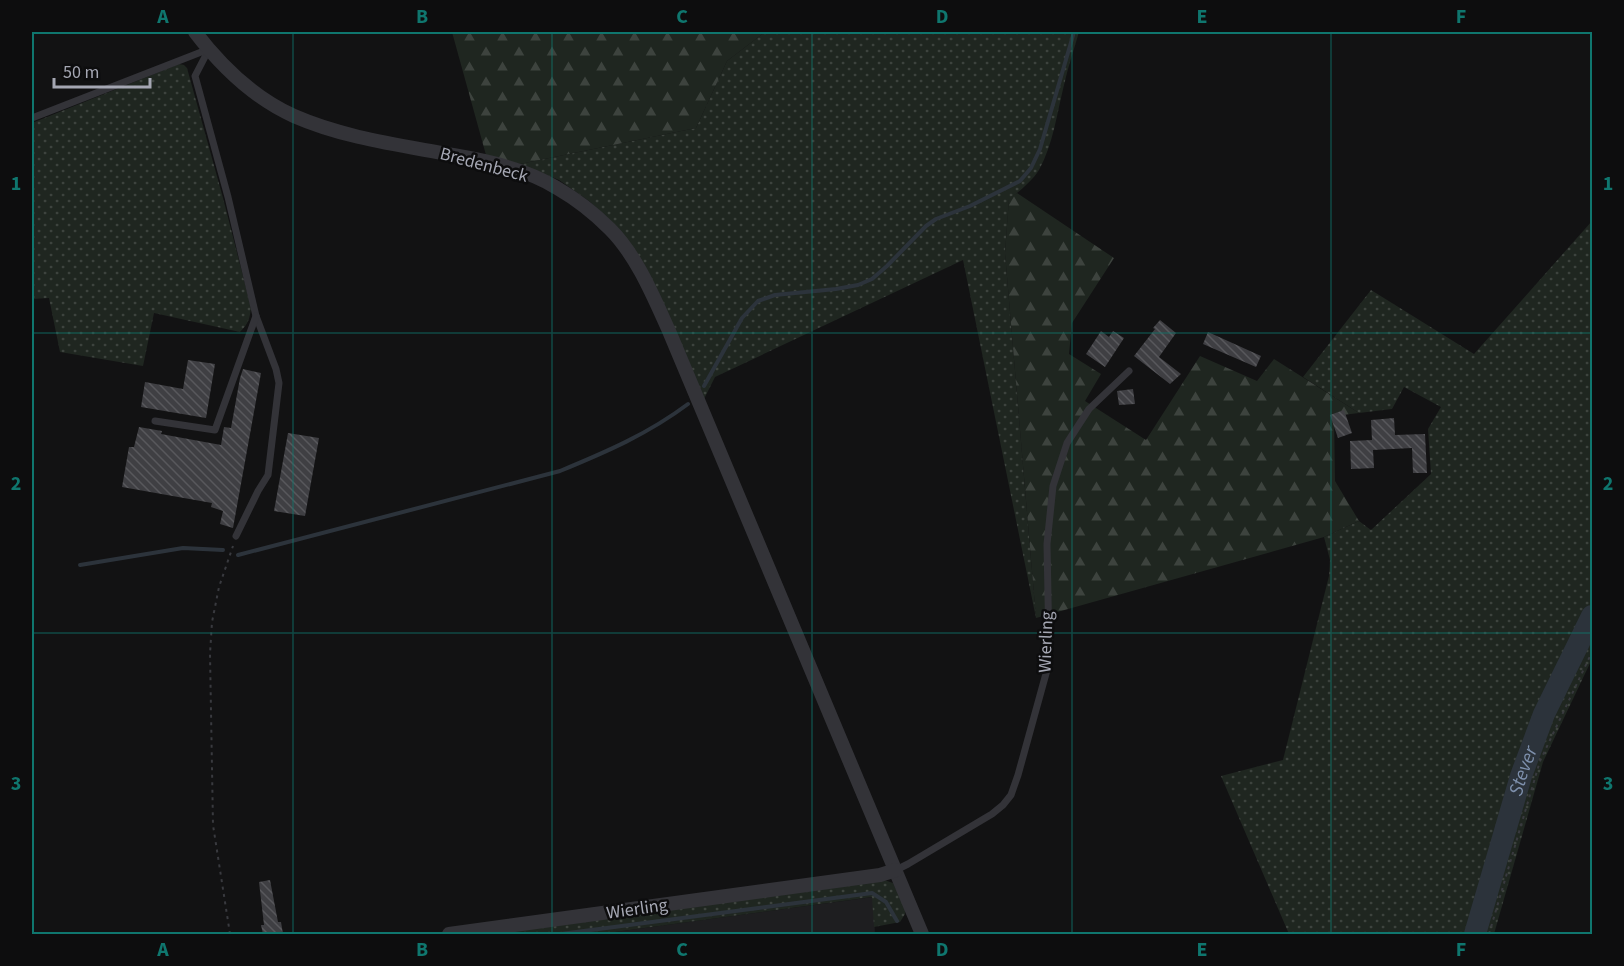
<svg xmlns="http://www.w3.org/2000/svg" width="1624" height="966" font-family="'Source Sans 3',sans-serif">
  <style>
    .built { fill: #1e1e20 }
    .grass { fill: url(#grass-dots) }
    .forest { fill: url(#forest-firs) }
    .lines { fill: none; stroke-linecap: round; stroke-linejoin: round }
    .stream { stroke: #2c333b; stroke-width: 4 }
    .river { stroke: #2c333b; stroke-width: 22 }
    .building { fill: url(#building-back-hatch) }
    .path { stroke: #393a3f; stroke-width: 2; stroke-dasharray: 3 4.5; stroke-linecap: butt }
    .service { stroke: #333338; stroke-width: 7 }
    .minor { stroke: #333338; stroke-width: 14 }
    .grid { fill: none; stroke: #0f766e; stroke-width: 1.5; stroke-opacity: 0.55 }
    .labels { text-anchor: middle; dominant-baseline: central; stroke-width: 5; stroke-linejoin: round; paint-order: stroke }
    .street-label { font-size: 18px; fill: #a5a7b3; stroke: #0d0d0e }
    .water-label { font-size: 20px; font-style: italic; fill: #7e90ac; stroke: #0d0d0e }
    .neatline { fill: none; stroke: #0f766e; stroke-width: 2 }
    .grid-label { font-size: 20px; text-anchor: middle; font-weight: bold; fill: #0f766e }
  </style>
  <defs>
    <pattern id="grass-dots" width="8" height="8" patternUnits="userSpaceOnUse" patternTransform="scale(1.5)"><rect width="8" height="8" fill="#1f2620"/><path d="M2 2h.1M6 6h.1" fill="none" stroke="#3d433e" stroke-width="1.8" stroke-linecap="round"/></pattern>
    <pattern id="forest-firs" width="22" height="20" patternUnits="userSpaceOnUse" patternTransform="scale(1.5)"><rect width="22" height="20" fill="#1f2620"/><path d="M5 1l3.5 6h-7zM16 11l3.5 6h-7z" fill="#3d433e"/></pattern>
    <pattern id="building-back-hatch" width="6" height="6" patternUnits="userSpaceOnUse" patternTransform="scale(1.5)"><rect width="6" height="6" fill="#3f3f43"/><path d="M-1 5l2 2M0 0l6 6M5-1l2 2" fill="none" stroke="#58585c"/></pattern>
  </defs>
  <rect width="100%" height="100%" fill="#121213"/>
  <polygon class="built" points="873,897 875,934 600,934"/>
  <g class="grass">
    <path d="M765,32H1079C1074,49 1068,67 1064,85C1057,113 1053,145 1039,170C1032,181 1019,192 1009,199L1005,253L1036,618L963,260L715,377L704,399L617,228L589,201L559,180L520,164L696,128L727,61Z"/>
    <path d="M179,64L184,65L187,68L223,198L251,307C250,319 248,324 240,332L154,313L143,366L60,352L49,298L32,299V123Z"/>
    <polygon points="1592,221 1592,659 1543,762 1494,934 1289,934 1221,776 1283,760 1329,576 1330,560 1324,537 1359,521 1371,530 1431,474 1428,429 1441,407 1404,387 1392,409 1359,413 1303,377 1371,290 1474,354"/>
    <polygon points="881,879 893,883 905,908 905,914 900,922 874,927 872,897 600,934 460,934"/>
  </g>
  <g class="forest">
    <polygon points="452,32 765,32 727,61 696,128 520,164 486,155"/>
    <polygon points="1017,193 1114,258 1072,323 1069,354 1101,374 1085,401 1146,440 1200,356 1257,381 1274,359 1359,413 1334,416 1335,481 1359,521 1324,537 1036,618 1005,253 1009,198"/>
  </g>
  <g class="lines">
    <g class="stream">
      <polyline points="704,386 742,318 758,301 775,295 836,289 858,285 872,279 887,266 926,226 936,219 970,206 1020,181 1031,168 1040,149 1074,32"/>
      <path d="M238,555L560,471C606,452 648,434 688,404"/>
      <polyline points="80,565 183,548 223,550"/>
      <polyline points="561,934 872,893 886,902 897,921"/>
    </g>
    <path class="river" id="s1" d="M1475,934L1521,776L1544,714L1592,616"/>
  </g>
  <g class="building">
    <polygon points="1160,320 1176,333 1159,357 1181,374 1170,384 1134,356 1155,329 1153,328"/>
    <polygon points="1101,331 1109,337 1113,331 1124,338 1105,367 1086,354"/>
    <polygon points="1208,332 1261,356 1256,367 1203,344"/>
    <polygon points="188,360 215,364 206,418 141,407 145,382 183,389"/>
    <polygon points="243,369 261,373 233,528 220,524 223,511 211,507 212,503 122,487 129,447 134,447 139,427 162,431 161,434 221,445 224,427 231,428 240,378"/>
    <polygon points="1133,389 1135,404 1119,405 1117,391"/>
    <polygon points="1344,410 1352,433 1338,438 1330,415"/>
    <polygon points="1394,418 1395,435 1425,434 1427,473 1413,473 1412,448 1373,450 1374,468 1351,469 1350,441 1372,440 1371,420"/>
    <polygon points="288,433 319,438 305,516 274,511"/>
    <polygon points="270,880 278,922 281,922 283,934 263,934 261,925 264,925 259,882"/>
  </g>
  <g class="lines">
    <g class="path">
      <polyline points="230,934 213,825 210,654 212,622 219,587 233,546"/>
      <polyline points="1489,934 1540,761 1592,652"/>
    </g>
    <g class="service">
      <polyline points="209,49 195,76 228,197 256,316 276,369 279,383 268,475 258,491 236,536"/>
      <polyline points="32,118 209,49"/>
      <polyline points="155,421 215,430 256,316"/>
      <polyline points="896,870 908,864 992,814 1003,805 1011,795 1018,775 1047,670 1049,648 1047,544 1053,486 1067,443 1089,409 1129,371"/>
    </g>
    <g class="minor">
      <path d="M195,32C221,66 254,98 294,116C344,138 400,145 453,155C488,161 526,169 557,188C576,199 594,213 610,229C637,256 654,298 669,331L922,934"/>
      <polyline points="449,934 880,875 896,870"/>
    </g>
  </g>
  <path class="grid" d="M293,32V934M552,32V934M812,32V934M1072,32V934M1331,32V934M32,333H1592M32,633H1592"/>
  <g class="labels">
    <g class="street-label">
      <text transform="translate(484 165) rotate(15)">Bredenbeck</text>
      <text transform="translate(1046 642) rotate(-88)">Wierling</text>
      <text transform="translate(637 909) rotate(-8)">Wierling</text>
    </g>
    <g class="water-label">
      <text stroke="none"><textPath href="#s1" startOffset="170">Stever</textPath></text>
    </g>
  </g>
  <rect width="1624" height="966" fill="none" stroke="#0d0d0e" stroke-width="66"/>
  <path d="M54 78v9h96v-9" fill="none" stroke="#a5a7b3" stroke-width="3"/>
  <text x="63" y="78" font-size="18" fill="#a5a7b3" stroke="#0d0d0e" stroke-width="4.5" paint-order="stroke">50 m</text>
  <rect x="33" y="33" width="1558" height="900" class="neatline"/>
  <g class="grid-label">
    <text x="163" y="23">A</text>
    <text x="422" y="23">B</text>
    <text x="682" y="23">C</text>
    <text x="942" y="23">D</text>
    <text x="1202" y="23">E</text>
    <text x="1461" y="23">F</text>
    <text x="16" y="190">1</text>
    <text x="1608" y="190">1</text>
    <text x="16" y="490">2</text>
    <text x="1608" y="490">2</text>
    <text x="16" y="790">3</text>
    <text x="1608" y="790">3</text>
    <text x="163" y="956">A</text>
    <text x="422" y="956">B</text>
    <text x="682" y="956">C</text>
    <text x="942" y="956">D</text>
    <text x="1202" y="956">E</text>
    <text x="1461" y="956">F</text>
  </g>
</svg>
